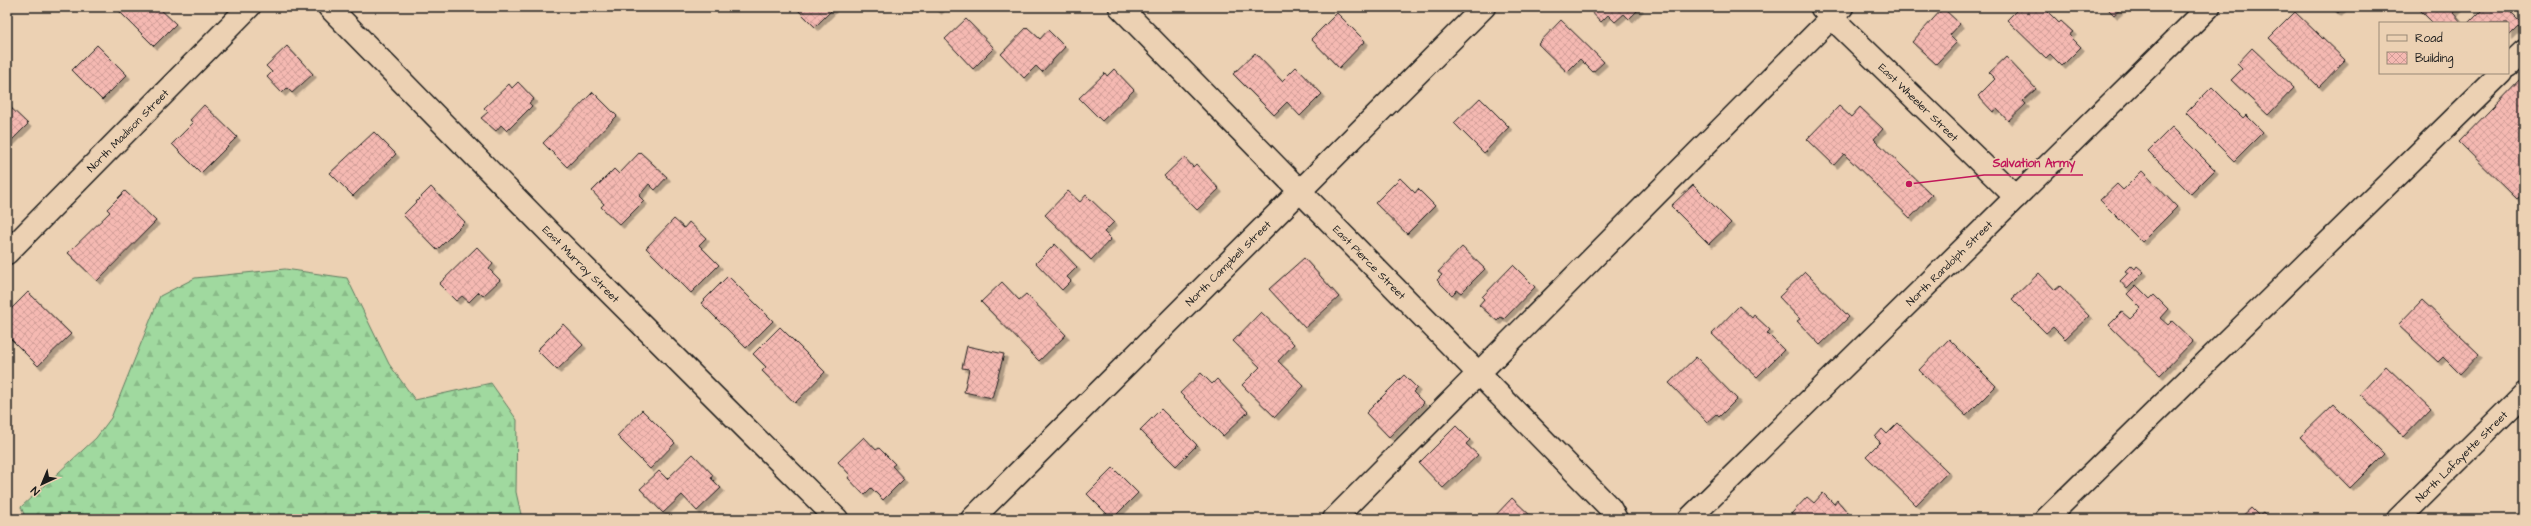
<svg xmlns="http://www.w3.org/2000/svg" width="2531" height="526" font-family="'Architects Daughter',sans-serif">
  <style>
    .forest { fill: url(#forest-firs); stroke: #5e7a5e }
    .building { fill: url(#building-cross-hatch); stroke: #1c1c1c; filter: url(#shadow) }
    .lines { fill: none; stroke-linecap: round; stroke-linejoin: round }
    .minor-casing { stroke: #1c1c1c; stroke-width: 25 }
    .highway-casing { stroke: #1c1c1c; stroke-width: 25 }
    .minor { stroke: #ecd1b3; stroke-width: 22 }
    .highway { stroke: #ecd1b3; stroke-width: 22 }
    .labels { text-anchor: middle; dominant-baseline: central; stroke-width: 3; stroke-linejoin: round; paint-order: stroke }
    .street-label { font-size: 11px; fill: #1c1c1c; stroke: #ecd1b3 }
    .leader { fill: none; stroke: #c2185b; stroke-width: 1.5 }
    .callout-dot { fill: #c2185b; stroke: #ecd1b3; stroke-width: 1.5 }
    .callout-label { font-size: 12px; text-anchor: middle; font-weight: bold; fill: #c2185b; stroke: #ecd1b3; stroke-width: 3; stroke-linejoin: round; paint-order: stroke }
  </style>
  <defs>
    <pattern id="forest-firs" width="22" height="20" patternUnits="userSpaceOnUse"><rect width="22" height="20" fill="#a0d99f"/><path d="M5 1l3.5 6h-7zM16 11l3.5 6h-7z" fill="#89ba88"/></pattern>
    <pattern id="building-cross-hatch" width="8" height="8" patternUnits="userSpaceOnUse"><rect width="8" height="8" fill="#f5b9b2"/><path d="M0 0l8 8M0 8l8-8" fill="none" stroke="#d19e98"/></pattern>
    <filter id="shadow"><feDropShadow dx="3.5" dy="3.5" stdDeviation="0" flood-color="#0004"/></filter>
  </defs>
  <rect width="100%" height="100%" fill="#ecd1b3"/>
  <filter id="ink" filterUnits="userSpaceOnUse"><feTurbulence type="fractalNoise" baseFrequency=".025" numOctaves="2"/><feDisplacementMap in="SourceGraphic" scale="8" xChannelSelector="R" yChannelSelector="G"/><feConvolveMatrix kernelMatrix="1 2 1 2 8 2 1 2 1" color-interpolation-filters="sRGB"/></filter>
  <g filter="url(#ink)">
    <polygon class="forest" points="285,269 347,278 389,364 415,400 491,383 517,420 516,492 522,519 26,519 21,507 96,438 111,418 160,296 195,278"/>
    <g class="building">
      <polygon points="120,7 158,7 176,24 154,46 118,10"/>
      <polygon points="795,7 831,7 833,9 815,27"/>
      <polygon points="934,7 942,7 938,11"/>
      <polygon points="1587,7 1639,7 1640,8 1629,19 1624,14 1615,22 1608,15 1601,22"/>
      <polygon points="2020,7 2043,7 2059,23 2061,21 2073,32 2069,35 2081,47 2062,66 2050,54 2046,58 2007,20"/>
      <polygon points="2106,7 2123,7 2114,15"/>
      <polygon points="2331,7 2343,7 2338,13"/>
      <polygon points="2424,7 2459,7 2453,13 2462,23 2433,23 2420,10"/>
      <polygon points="2485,7 2505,7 2521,23 2508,36 2508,23 2469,23"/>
      <polygon points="1943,8 1960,24 1950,35 1957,42 1936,64 1912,42"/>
      <polygon points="2295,12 2345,60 2319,87 2269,38"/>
      <polygon points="1337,13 1365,41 1339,68 1311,39"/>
      <polygon points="966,19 994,48 973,69 945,39"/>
      <polygon points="1561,20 1604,62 1593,72 1580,59 1567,72 1538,44"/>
      <polygon points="1027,27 1040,39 1048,30 1065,47 1042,72 1036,66 1024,78 1001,54"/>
      <polygon points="97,45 127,75 102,100 72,70"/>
      <polygon points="287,46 313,74 292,93 287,88 282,93 267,77 272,72 266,66"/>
      <polygon points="2252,48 2294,88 2268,115 2231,80 2242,69 2237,64"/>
      <polygon points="1255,53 1282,81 1296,67 1322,94 1300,116 1287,102 1274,115 1233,74"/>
      <polygon points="2006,57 2036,89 2023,101 2026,104 2008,121 1997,109 1993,112 1978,96 1995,79 1989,73"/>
      <polygon points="1114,69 1134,90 1102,121 1079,98 1105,73 1107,76"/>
      <polygon points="2524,75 2524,193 2517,199 2459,142"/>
      <polygon points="518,82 534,99 529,103 532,106 507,131 501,125 496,131 481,118 488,112 484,108 509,84 512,88"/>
      <polygon points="2212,87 2243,118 2246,115 2263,132 2234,161 2186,113"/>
      <polygon points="593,92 617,116 567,167 543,143"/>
      <polygon points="1480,98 1509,127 1484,153 1454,123"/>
      <polygon points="7,104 28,124 7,145"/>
      <polygon points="204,105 237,137 201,173 172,144 193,123 190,120"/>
      <polygon points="1839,106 1851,117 1860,107 1883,129 1874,139 1932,195 1910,218 1844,154 1834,165 1807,139"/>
      <polygon points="2172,127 2215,170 2191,194 2148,151"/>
      <polygon points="374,132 396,154 353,196 330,173"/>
      <polygon points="640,152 667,177 655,190 649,184 639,196 644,201 620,225 601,207 604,204 592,191 614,169 619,174"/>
      <polygon points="1184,157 1193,167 1196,164 1219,189 1197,210 1164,176"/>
      <polygon points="2142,171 2177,207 2142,242 2100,200 2117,184 2123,190"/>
      <polygon points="1400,178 1415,193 1418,189 1435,206 1407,234 1375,203"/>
      <polygon points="1693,185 1731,223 1709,244 1671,206"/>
      <polygon points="431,187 465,222 437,250 403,215"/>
      <polygon points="125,191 156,221 97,281 68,253 110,212 107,209"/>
      <polygon points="1068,191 1080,202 1086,195 1114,222 1104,232 1111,239 1091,260 1045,215"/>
      <polygon points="674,219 684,228 689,222 706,238 699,245 719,265 691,293 646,248"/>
      <polygon points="1055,244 1077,267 1067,277 1071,281 1062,290 1036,263"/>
      <polygon points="477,247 493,264 489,269 500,280 483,296 479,292 469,302 462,296 456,301 439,284"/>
      <polygon points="1462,247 1485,269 1461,293 1457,290 1452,295 1437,280 1442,275 1438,272"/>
      <polygon points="1304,258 1339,297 1305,328 1269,289"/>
      <polygon points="1513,265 1535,287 1504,319 1501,317 1497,321 1479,305 1484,299 1482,297"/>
      <polygon points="2131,265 2135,269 2137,266 2144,272 2127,289 2120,281 2128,273 2125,271"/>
      <polygon points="1805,272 1849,317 1820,345 1797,321 1800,319 1779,297"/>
      <polygon points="2039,273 2055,290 2060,286 2089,316 2065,339 2053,327 2046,333 2012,299"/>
      <polygon points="728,276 773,321 746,348 701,303"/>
      <polygon points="1002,282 1019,300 1026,294 1066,335 1039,361 981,302"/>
      <polygon points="2136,285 2150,299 2154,295 2168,309 2160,318 2168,325 2172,321 2193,341 2160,375 2109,325 2122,312 2130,319 2141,308 2127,294"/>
      <polygon points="28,292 71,334 38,366 7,335 7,313"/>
      <polygon points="2422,300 2479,354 2460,374 2443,357 2438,362 2398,325"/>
      <polygon points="1739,306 1752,318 1754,315 1770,330 1767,333 1784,350 1757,377 1712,334"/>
      <polygon points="1261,312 1294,344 1278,361 1304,386 1275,417 1242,385 1260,367 1233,341"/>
      <polygon points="563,324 583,345 557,370 537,350"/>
      <polygon points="780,327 825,372 795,403 762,371 766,367 753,354"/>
      <polygon points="1949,339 1996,386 1966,416 1919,370"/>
      <polygon points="967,346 1004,354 992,398 964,392 969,369 962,368"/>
      <polygon points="1696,357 1737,399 1719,417 1716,414 1707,422 1669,383"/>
      <polygon points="2386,366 2431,409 2404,437 2360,394"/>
      <polygon points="1201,373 1212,384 1217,379 1248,412 1223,436 1180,393"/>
      <polygon points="1404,375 1417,388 1413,392 1424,403 1389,437 1366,413"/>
      <polygon points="2334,404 2384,454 2350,488 2300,437"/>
      <polygon points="1161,409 1197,445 1176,466 1140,430"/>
      <polygon points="642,410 675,443 650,469 617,436"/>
      <polygon points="1898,423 1948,472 1916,505 1866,456 1880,442 1875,437 1882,429 1887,434"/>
      <polygon points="1456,426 1470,440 1466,444 1478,455 1443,488 1419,463"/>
      <polygon points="864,437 876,450 879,448 895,464 892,466 904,479 883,500 871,488 864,495 848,478 850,475 838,462"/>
      <polygon points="693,454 713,475 711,478 721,488 697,511 682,495 663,513 640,489 659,471 667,479"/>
      <polygon points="1113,468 1138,493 1112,519 1087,494"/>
      <polygon points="1823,493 1834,504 1837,500 1853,519 1796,519 1791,514 1807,497 1814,503"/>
      <polygon points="1512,498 1534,519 1492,519"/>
      <polygon points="2251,508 2259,516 2263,513 2268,519 2239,519"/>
      <polygon points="743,515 747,519 739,519"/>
    </g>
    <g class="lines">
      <defs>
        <g id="minor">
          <path id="s1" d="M329,7L557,240L837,519"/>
          <path id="s2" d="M1120,7L1610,508L1616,519"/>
          <path id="s3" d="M1822,8L2016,197"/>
          <polyline points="2508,66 2524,51"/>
          <path id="s4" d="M7,253L249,7"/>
          <path id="s5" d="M972,519L1484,7"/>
          <polyline points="1334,519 1842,7"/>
          <path id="s6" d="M1689,519L2209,7"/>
          <polyline points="2046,519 2501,73"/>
        </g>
        <g id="highway">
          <path id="s7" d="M2398,519L2524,394"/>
        </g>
      </defs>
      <use href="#minor" class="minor-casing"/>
      <use href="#highway" class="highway-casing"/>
      <use href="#minor" class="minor"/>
      <use href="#highway" class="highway"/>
    </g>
  </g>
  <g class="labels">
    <g class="street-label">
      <text stroke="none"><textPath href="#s3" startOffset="135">East Wheeler Street</textPath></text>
      <text stroke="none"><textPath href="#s4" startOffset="172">North Madison Street</textPath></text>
      <text stroke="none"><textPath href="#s2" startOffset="357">East Pierce Street</textPath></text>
      <text stroke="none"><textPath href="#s5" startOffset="362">North Campbell Street</textPath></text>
      <text stroke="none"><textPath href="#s6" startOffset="365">North Randolph Street</textPath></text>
      <text stroke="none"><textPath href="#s1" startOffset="360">East Murray Street</textPath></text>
      <text stroke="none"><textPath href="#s7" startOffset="89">North Lafayette Street</textPath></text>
    </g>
  </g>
  <path class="leader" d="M1909 184L1984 175H2083"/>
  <circle class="callout-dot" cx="1909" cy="184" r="4"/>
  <g class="callout-label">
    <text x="2034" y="167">Salvation Army</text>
  </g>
  <rect width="2531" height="526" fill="none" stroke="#ecd1b3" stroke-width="24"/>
  <rect x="12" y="12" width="2507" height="502" fill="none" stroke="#1c1c1c" stroke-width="1.5" filter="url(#ink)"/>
  <rect x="2379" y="22" width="130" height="52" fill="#ecd1b3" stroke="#998977"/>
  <rect x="2387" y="35" width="20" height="6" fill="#ecd1b3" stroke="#998977"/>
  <text x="2415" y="42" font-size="12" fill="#1c1c1c">Road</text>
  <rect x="2387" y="52" width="20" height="12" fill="url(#building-cross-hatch)" stroke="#998977"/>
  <text x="2415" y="62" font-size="12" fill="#1c1c1c">Building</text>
  <g transform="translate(42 484) rotate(224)" stroke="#ecd1b3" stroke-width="3" paint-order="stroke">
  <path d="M0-3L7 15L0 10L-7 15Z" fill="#1c1c1c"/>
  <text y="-6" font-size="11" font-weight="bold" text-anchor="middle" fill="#1c1c1c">N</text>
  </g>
</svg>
